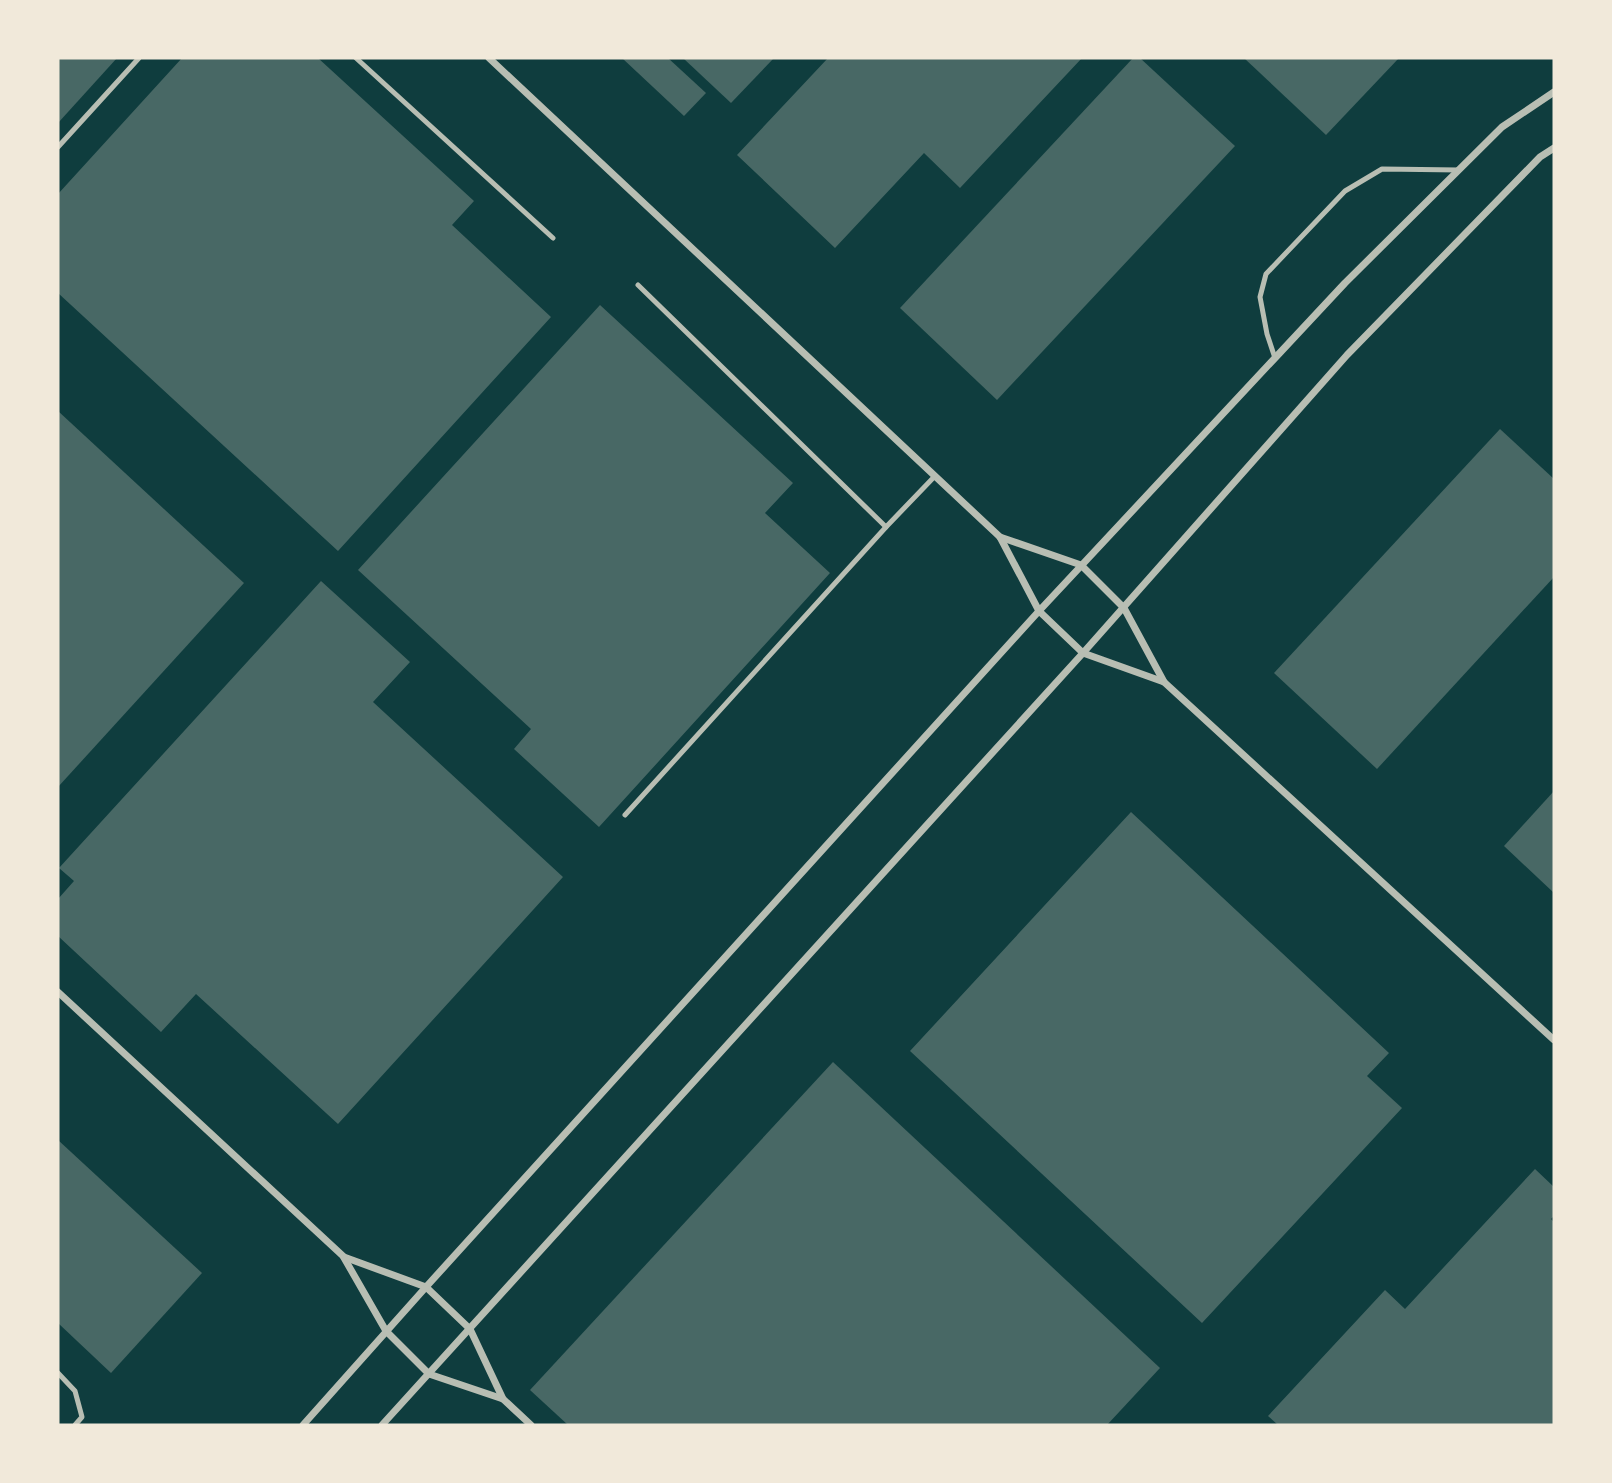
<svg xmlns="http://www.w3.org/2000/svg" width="1612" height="1483" font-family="Raleway,sans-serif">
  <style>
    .building { fill: #486865 }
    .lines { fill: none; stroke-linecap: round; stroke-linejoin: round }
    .service { stroke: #b8beb3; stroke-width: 5 }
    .minor { stroke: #b8beb3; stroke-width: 7 }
  </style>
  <rect width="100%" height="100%" fill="#0f3d3e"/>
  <g class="building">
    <polygon points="58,58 117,58 58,123"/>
    <polygon points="182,58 318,58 474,201 452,225 551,317 338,551 58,293 58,194"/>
    <polygon points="622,58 668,58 706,93 684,116"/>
    <polygon points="683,58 774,58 731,103"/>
    <polygon points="828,58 1082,58 960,188 924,153 835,248 737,155"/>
    <polygon points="1133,58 1140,58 1235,146 997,400 900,308"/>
    <polygon points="1244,58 1399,58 1326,135"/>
    <polygon points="600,305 793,483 765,513 830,573 599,827 514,749 531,729 358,570"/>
    <polygon points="58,411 244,583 58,787"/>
    <polygon points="1500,429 1554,479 1554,577 1377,769 1274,673"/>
    <polygon points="321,581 410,662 373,702 563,877 338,1124 196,994 161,1032 58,936 58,899 74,881 59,868"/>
    <polygon points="1554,791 1554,893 1504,846"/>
    <polygon points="1131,812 1389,1053 1367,1076 1402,1108 1202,1323 910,1051"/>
    <polygon points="833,1062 1160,1368 1107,1425 568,1425 530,1390"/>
    <polygon points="58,1140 202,1273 111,1373 58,1323"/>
    <polygon points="1535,1169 1554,1187 1554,1216 1551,1219 1554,1222 1554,1425 1278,1425 1268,1416 1385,1290 1405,1309"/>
  </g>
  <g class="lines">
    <g class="service">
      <polyline points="356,58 553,238"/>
      <polyline points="58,147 139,58"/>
      <polyline points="638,285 886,527"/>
      <polyline points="1275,358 1267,334 1260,297 1266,274 1345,191 1382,169 1459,170"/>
      <polyline points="625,815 886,527 935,476"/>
      <polyline points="58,1373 75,1391 82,1417 75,1425"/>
    </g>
    <g class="minor">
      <polyline points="489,58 1000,537 1039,611 1083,653 1164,682"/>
      <polyline points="1000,537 1081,565 1124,608 1164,682 1554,1040"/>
      <polyline points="58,992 343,1256 386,1331 429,1374 503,1399"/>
      <polyline points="344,1257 426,1287 470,1329 503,1399 531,1425"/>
      <polyline points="303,1425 426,1287 1039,611 1275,358 1345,283 1502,127 1554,92"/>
      <polyline points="382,1425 1083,653 1347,355 1540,157 1554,148"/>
    </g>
  </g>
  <rect width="1612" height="1483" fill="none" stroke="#f1e9da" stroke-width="119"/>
</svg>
